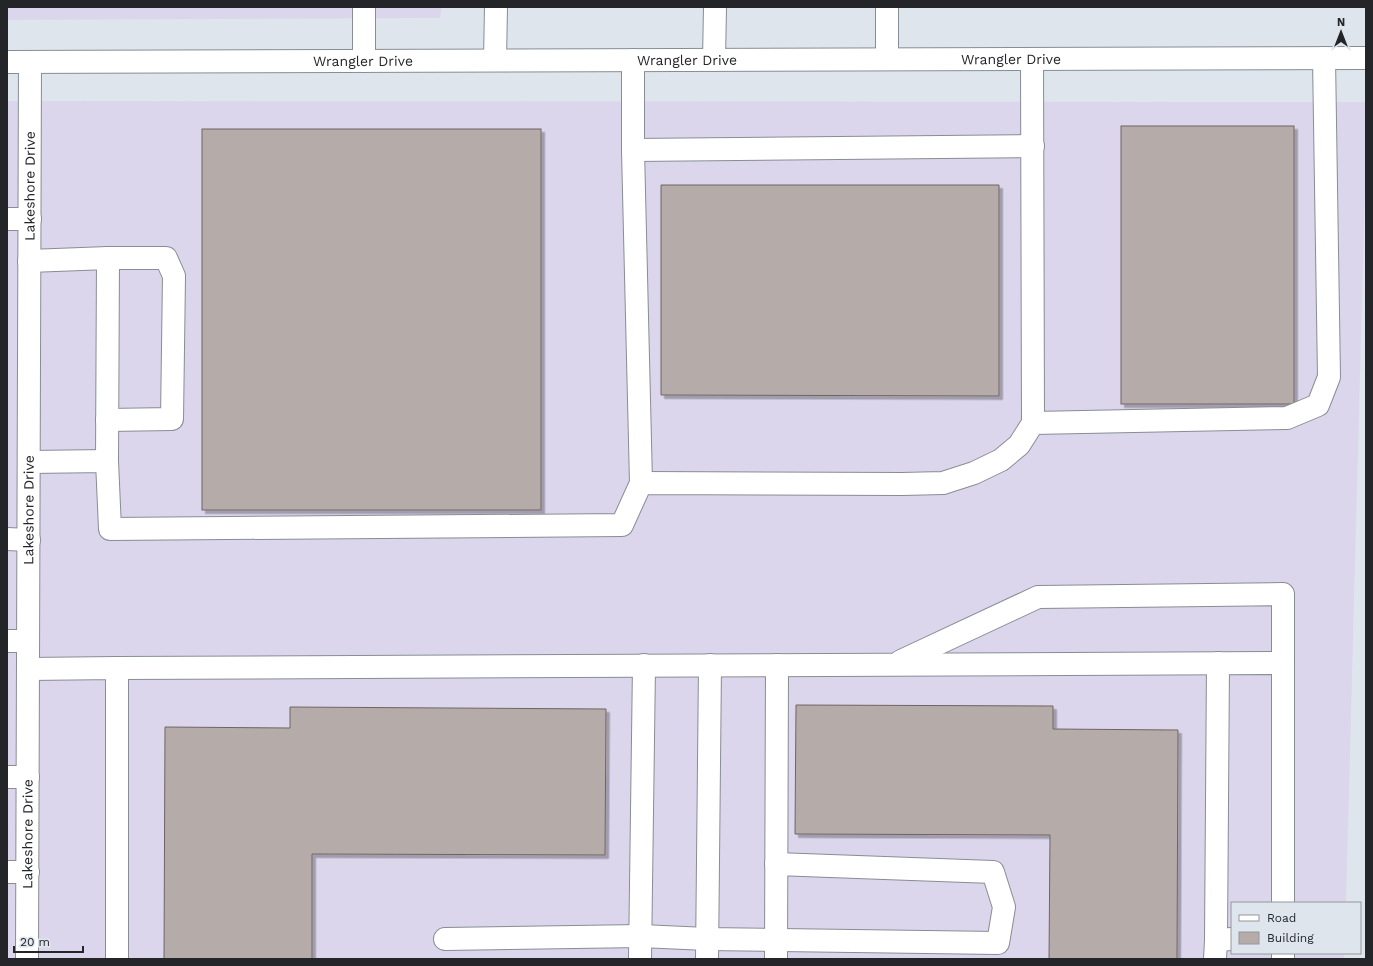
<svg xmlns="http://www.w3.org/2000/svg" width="1373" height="966" font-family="'Work Sans',sans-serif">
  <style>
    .industrial { fill: #dcd6ec }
    .building { fill: #b5aba8; stroke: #6f6563; filter: url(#shadow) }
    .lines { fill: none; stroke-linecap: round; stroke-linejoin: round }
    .minor-casing { stroke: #888d95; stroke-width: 24 }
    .minor { stroke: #fff; stroke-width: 22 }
    .labels { text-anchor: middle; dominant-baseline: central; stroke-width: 3.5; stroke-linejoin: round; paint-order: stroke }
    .street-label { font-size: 14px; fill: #232528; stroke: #dee5ed }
  </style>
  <defs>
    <filter id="shadow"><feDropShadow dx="3.5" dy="3.5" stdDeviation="0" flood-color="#0004"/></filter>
  </defs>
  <rect width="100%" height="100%" fill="#dee5ed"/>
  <g class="industrial">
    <polygon points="7,7 442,7 440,18 7,20"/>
    <polygon points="7,101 1366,102 1366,149 1346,903 1232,903 1232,953 1344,953 1344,959 7,959"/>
  </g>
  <g class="building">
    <rect x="1121" y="126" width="173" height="278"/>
    <rect x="202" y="129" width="339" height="381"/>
    <polygon points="661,185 999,185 999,396 661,395"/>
    <polygon points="796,705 1053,706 1053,729 1178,730 1177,959 1049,959 1050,835 795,834"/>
    <polygon points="290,707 606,709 605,855 312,854 312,959 164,959 165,727 290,728"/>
  </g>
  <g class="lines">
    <defs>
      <g id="minor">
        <polyline points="364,7 364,61"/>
        <polyline points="887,7 887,59"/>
        <polyline points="1032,59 1033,423"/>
        <polyline points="495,60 496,7"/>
        <polyline points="633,60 633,150 1033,146"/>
        <polyline points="714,60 715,7"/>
        <path id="s1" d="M7,62L1366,58"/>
        <polyline points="633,150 641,483"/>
        <polyline points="7,219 30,219"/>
        <polyline points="29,261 108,258 107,461"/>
        <polyline points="107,420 172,419 174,276 166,258 108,258"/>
        <polyline points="29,462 107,461 110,529 622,525 641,483 902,484 943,483 974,473 1001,460 1019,445 1033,423 1287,418 1318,405 1329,377 1324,58"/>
        <polyline points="7,539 29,540"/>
        <polyline points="7,641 28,641"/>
        <polyline points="901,661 1038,597 1283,594 1283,663"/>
        <polyline points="117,668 1283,663 1283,903"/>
        <polyline points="28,669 117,668 117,959"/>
        <polyline points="7,777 28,777"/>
        <polyline points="7,872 28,872"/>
        <polyline points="445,939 641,936 707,939 998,943 1004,907 993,872 776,864"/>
        <polyline points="1216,940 1218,663"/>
        <path id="s2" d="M27,959L30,62"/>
        <polyline points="640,959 644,665"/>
        <polyline points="707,959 710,665"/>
        <polyline points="776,959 777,665"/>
        <polyline points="1215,959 1216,940 1232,939"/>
        <polyline points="1283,959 1283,953"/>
      </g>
    </defs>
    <use href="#minor" class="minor-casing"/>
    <use href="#minor" class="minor"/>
  </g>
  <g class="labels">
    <g class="street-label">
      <text stroke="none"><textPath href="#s1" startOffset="1004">Wrangler Drive</textPath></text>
      <text stroke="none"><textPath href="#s1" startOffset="680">Wrangler Drive</textPath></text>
      <text stroke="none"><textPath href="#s1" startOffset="356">Wrangler Drive</textPath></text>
      <text stroke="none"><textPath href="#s2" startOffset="773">Lakeshore Drive</textPath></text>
      <text stroke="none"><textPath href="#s2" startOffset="449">Lakeshore Drive</textPath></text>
      <text stroke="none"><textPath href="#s2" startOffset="125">Lakeshore Drive</textPath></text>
    </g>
  </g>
  <rect width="1373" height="966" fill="none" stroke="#232528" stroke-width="16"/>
  <rect x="1231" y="902" width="130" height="52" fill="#dee5ed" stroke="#93989e"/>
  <rect x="1239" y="915" width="20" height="6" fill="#ffffff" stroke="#93989e"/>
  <text x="1267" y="922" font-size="12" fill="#232528">Road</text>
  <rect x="1239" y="932" width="20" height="12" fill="#b5aba8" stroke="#93989e"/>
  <text x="1267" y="942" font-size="12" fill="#232528">Building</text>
  <g transform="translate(1341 32)" stroke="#dee5ed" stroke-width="3" paint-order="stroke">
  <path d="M0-3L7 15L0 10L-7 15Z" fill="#232528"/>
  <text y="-6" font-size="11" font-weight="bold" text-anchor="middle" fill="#232528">N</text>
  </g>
  <path d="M14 946v6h69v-6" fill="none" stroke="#232528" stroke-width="2"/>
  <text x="20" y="946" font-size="12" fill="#232528" stroke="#dee5ed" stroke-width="3" paint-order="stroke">20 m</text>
</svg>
